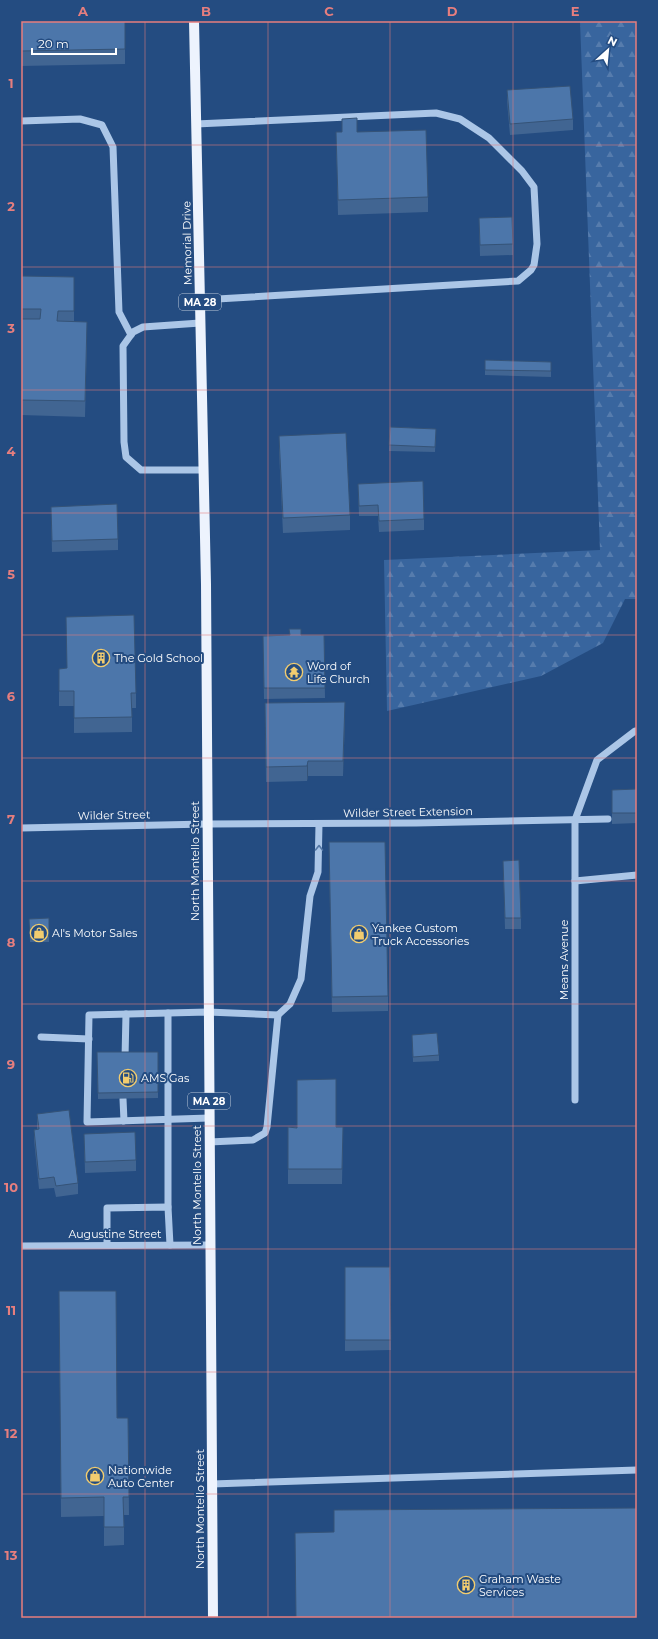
<svg xmlns="http://www.w3.org/2000/svg" width="658" height="1639" font-family="Montserrat,sans-serif">
  <style>
    .forest { fill: url(#forest-firs) }
    .lines { fill: none; stroke-linecap: round; stroke-linejoin: round }
    .minor { stroke: #abc6e7; stroke-width: 7 }
    .major { stroke: #edf3fd; stroke-width: 10 }
    .wall { fill: #416592 }
    .shaded-wall { fill: #355377 }
    .building { fill: #4c76aa; stroke: #355377 }
    .oneway { stroke: #5377a5 }
    .grid { fill: none; stroke: #e67e7e; stroke-width: 1; stroke-opacity: 0.55 }
    .labels { text-anchor: middle; dominant-baseline: central; stroke-width: 4; stroke-linejoin: round; paint-order: stroke }
    .shield { fill: #244c81; stroke: #bdc9d9; stroke-width: 1 }
    .shield-label { font-size: 10px; font-weight: bold; fill: #fff }
    .street-label { font-size: 11px; fill: #fff; stroke: #244c81 }
    .poi-label { font-size: 11px; fill: #fff; stroke: #244c81; text-anchor: start }
    .neatline { fill: none; stroke: #e67e7e; stroke-width: 1.5 }
    .grid-label { font-size: 13px; text-anchor: middle; font-weight: bold; fill: #e67e7e }
  </style>
  <defs>
    <pattern id="forest-firs" width="22" height="20" patternUnits="userSpaceOnUse"><rect width="22" height="20" fill="#38659e"/><path d="M5 1l3.5 6h-7zM16 11l3.5 6h-7z" fill="#567cad"/></pattern>
  </defs>
  <rect width="100%" height="100%" fill="#244c81"/>
  <polygon class="forest" points="580,21 637,21 637,599 625,599 603,643 541,676 387,711 384,560 600,550"/>
  <g class="lines">
    <g class="minor">
      <polyline points="21,121 80,119 102,125 113,147 119,312 131,335"/>
      <polyline points="196,124 436,113 460,119 489,138 522,171 534,187 537,244 534,265 531,270 518,281 200,300"/>
      <polyline points="200,323 143,327 133,332 123,346 124,442 126,457 141,470 204,470"/>
      <polyline points="21,828 207,824 416,823 608,819"/>
      <polyline points="575,881 637,875"/>
      <polyline points="41,1037 89,1039"/>
      <polyline points="125,1058 126,1014"/>
      <polyline points="123,1099 124,1121"/>
      <polyline points="575,1100 575,820 597,760 635,731 637,731"/>
      <polyline points="209,1118 87,1122 89,1015 208,1012 278,1015"/>
      <polyline points="209,1142 253,1140 265,1133 267,1127 278,1015 290,1004 301,979 310,896 318,872 319,824"/>
      <polyline points="168,1207 168,1013"/>
      <polyline points="107,1245 107,1208 168,1207 170,1245"/>
      <polyline points="21,1246 209,1245"/>
      <polyline points="212,1484 637,1470"/>
    </g>
    <polyline class="major" points="194,21 206,584 213,1618"/>
  </g>
  <g class="wall">
    <polygon points="21,21 125,21 125,64 21,66"/>
    <polygon points="507,90 573,119 573,130 510,135 507,101"/>
    <polygon points="336,132 357,132 428,197 428,212 338,215"/>
    <polygon points="479,218 513,244 513,255 480,256"/>
    <polygon points="21,276 74,277 74,321 87,337 85,417 21,415"/>
    <polygon points="485,360 551,362 551,377 485,375"/>
    <polygon points="390,427 436,429 435,452 389,451"/>
    <polygon points="279,436 350,515 350,530 283,533 279,451"/>
    <polygon points="358,484 424,519 424,530 379,532 378,516 359,516"/>
    <polygon points="51,507 118,539 118,550 52,552"/>
    <polygon points="324,635 325,698 264,699 263,636"/>
    <polygon points="59,669 136,693 136,708 132,708 132,732 74,733 74,706 59,706"/>
    <polygon points="265,703 345,717 343,776 308,776 307,781 266,782"/>
    <polygon points="637,789 637,823 612,824 612,790"/>
    <polygon points="329,857 388,996 388,1011 332,1012"/>
    <polygon points="503,861 521,918 521,929 505,929"/>
    <polygon points="29,919 49,936 49,942 30,942"/>
    <polygon points="412,1035 439,1055 439,1061 413,1062"/>
    <polygon points="97,1052 158,1052 158,1098 98,1099"/>
    <polygon points="37,1114 78,1183 78,1194 56,1197 54,1188 39,1189 34,1140 34,1130 37,1129"/>
    <polygon points="288,1127 343,1127 342,1184 288,1184"/>
    <polygon points="84,1134 136,1160 136,1171 85,1173"/>
    <polygon points="345,1267 390,1267 391,1350 345,1351"/>
    <polygon points="59,1291 117,1418 128,1418 129,1515 124,1515 124,1545 104,1546 104,1516 61,1517"/>
  </g>
  <g class="shaded-wall">
    <polygon points="345,702 345,717 343,776 343,761"/>
    <polygon points="308,761 308,776 307,781 307,766"/>
  </g>
  <g class="building">
    <polygon points="21,21 125,21 125,49 21,51"/>
    <polygon points="570,86 573,119 510,124 507,90"/>
    <polygon points="357,118 357,132 426,130 428,197 338,200 336,132 342,132 342,119"/>
    <polygon points="512,217 513,244 480,245 479,218"/>
    <polygon points="21,276 74,277 74,311 58,311 57,321 87,322 85,401 21,400 21,319 40,319 41,309 21,309"/>
    <polygon points="485,360 551,362 551,371 485,370"/>
    <polygon points="390,427 436,429 435,447 389,445"/>
    <polygon points="346,433 350,515 283,518 279,436"/>
    <polygon points="423,481 424,519 379,521 378,505 359,506 358,484"/>
    <polygon points="117,504 118,539 52,541 51,507"/>
    <polygon points="134,615 136,693 131,693 132,717 74,718 74,691 59,691 59,669 67,668 66,617"/>
    <polygon points="289,629 301,629 301,635 324,635 325,688 264,688 263,636 290,635"/>
    <polygon points="345,702 343,761 308,761 307,766 266,767 265,703"/>
    <polygon points="637,789 637,813 612,813 612,790"/>
    <polygon points="329,842 385,842 388,996 332,997"/>
    <polygon points="519,860 521,918 505,918 503,861"/>
    <polygon points="49,918 49,936 30,937 29,919"/>
    <polygon points="437,1033 439,1055 413,1057 412,1035"/>
    <polygon points="97,1052 158,1052 158,1092 98,1093"/>
    <polygon points="336,1079 336,1127 343,1127 342,1169 288,1169 288,1127 297,1128 297,1080"/>
    <polygon points="69,1110 78,1183 56,1186 54,1177 39,1179 34,1130 39,1129 37,1114"/>
    <polygon points="135,1132 136,1160 85,1162 84,1134"/>
    <polygon points="345,1267 390,1267 391,1340 345,1340"/>
    <polygon points="59,1291 116,1291 117,1418 128,1418 129,1497 123,1497 124,1527 104,1527 104,1497 61,1498"/>
    <polygon points="637,1508 637,1618 296,1618 295,1533 334,1532 334,1510"/>
  </g>
  <defs><path id="oneway-chevron" d="M-2-3.5L2.5 0L-2 3.5" fill="none" stroke-width="1.6" stroke-linecap="round" stroke-linejoin="round"/></defs>
  <use class="oneway" href="#oneway-chevron" transform="translate(319 848) rotate(-89)"/>
  <path class="grid" d="M145,21V1618M268,21V1618M390,21V1618M513,21V1618M21,145H637M21,267H637M21,390H637M21,513H637M21,635H637M21,758H637M21,881H637M21,1004H637M21,1126H637M21,1249H637M21,1372H637M21,1494H637"/>
  <defs>
    <symbol id="building-ring" viewBox="-11 -11 22 22"><circle r="9.5" fill="#244c81" stroke="#f1cc6f" stroke-width="1.5"/><path d="M-4-6H4V6H1V3H-1V6H-4ZM-2.5-4.3h1.7v1.8h-1.7ZM.8-4.3h1.7v1.8H.8ZM-2.5-1h1.7V.8h-1.7ZM.8-1h1.7V.8H.8Z" fill="#f1cc6f"/></symbol>
    <symbol id="temple-ring" viewBox="-11 -11 22 22"><circle r="9.5" fill="#244c81" stroke="#f1cc6f" stroke-width="1.5"/><path d="M0-6L5-2H3V0L6.5 2.5H4V6H1.5V3h-3V6H-4V2.5H-6.5L-3 0V-2H-5Z" fill="#f1cc6f"/></symbol>
    <symbol id="shop-ring" viewBox="-11 -11 22 22"><circle r="9.5" fill="#244c81" stroke="#f1cc6f" stroke-width="1.5"/><path d="M-5-2.5h2.3a2.7 3.5 0 0 1 5.4 0H5L5.5 6h-11ZM-1.5-2.5h3a1.5 2.3 0 0 0-3 0Z" fill="#f1cc6f"/></symbol>
    <symbol id="fuel-ring" viewBox="-11 -11 22 22"><circle r="9.5" fill="#244c81" stroke="#f1cc6f" stroke-width="1.5"/><path d="M-5.5-6h7V0h2V4h1.3V-2.5L3-4.5l.8-.8L6-3V5H2.5V1h-1V6h-7ZM-4.2-4.7v3.2H.2V-4.7Z" fill="#f1cc6f"/></symbol>
  </defs>
  <g fill-rule="evenodd">
    <use href="#building-ring" x="91" y="648" width="20" height="20"/>
    <use href="#temple-ring" x="284" y="662" width="20" height="20"/>
    <use href="#shop-ring" x="29" y="923" width="20" height="20"/>
    <use href="#shop-ring" x="349" y="924" width="20" height="20"/>
    <use href="#fuel-ring" x="118" y="1068" width="20" height="20"/>
    <use href="#shop-ring" x="85" y="1466" width="20" height="20"/>
    <use href="#building-ring" x="456" y="1575" width="20" height="20"/>
  </g>
  <g class="labels">
    <g class="shield">
      <rect x="179" y="294" width="42" height="16" rx="3"/>
      <rect x="188" y="1093" width="42" height="16" rx="3"/>
    </g>
    <g class="shield-label">
      <text x="200" y="302">MA 28</text>
      <text x="209" y="1101">MA 28</text>
    </g>
    <g class="street-label">
      <text transform="translate(187 243) rotate(-91)">Memorial Drive</text>
      <text transform="translate(408 812) rotate(-1)">Wilder Street Extension</text>
      <text transform="translate(114 815) rotate(-1)">Wilder Street</text>
      <text transform="translate(195 861) rotate(-90)">North Montello Street</text>
      <text transform="translate(564 960) rotate(-90)">Means Avenue</text>
      <text transform="translate(197 1185) rotate(-90)">North Montello Street</text>
      <text x="115" y="1234">Augustine Street</text>
      <text transform="translate(200 1509) rotate(-90)">North Montello Street</text>
    </g>
    <g class="poi-label">
      <text x="114" y="658">The Gold School</text>
      <text x="307" y="666">Word of<tspan x="307" dy="13">Life Church</tspan></text>
      <text x="372" y="928">Yankee Custom<tspan x="372" dy="13">Truck Accessories</tspan></text>
      <text x="52" y="933">Al's Motor Sales</text>
      <text x="141" y="1078">AMS Gas</text>
      <text x="108" y="1470">Nationwide<tspan x="108" dy="13">Auto Center</tspan></text>
      <text x="479" y="1579">Graham Waste<tspan x="479" dy="13">Services</tspan></text>
    </g>
  </g>
  <rect width="658" height="1639" fill="none" stroke="#244c81" stroke-width="44"/>
  <g transform="translate(608 50) rotate(27)" stroke="#244c81" stroke-width="3" paint-order="stroke">
  <path d="M0-3L7 15L0 10L-7 15Z" fill="#ffffff"/>
  <text y="-6" font-size="11" font-weight="bold" text-anchor="middle" fill="#ffffff">N</text>
  </g>
  <path d="M32 48v6h84v-6" fill="none" stroke="#ffffff" stroke-width="2"/>
  <text x="38" y="48" font-size="12" fill="#ffffff" stroke="#244c81" stroke-width="3" paint-order="stroke">20 m</text>
  <rect x="22" y="22" width="614" height="1595" class="neatline"/>
  <g class="grid-label">
    <text x="83" y="16">A</text>
    <text x="206" y="16">B</text>
    <text x="329" y="16">C</text>
    <text x="452" y="16">D</text>
    <text x="575" y="16">E</text>
    <text x="11" y="88">1</text>
    <text x="11" y="211">2</text>
    <text x="11" y="333">3</text>
    <text x="11" y="456">4</text>
    <text x="11" y="579">5</text>
    <text x="11" y="701">6</text>
    <text x="11" y="824">7</text>
    <text x="11" y="947">8</text>
    <text x="11" y="1069">9</text>
    <text x="11" y="1192">10</text>
    <text x="11" y="1315">11</text>
    <text x="11" y="1438">12</text>
    <text x="11" y="1560">13</text>
  </g>
</svg>
